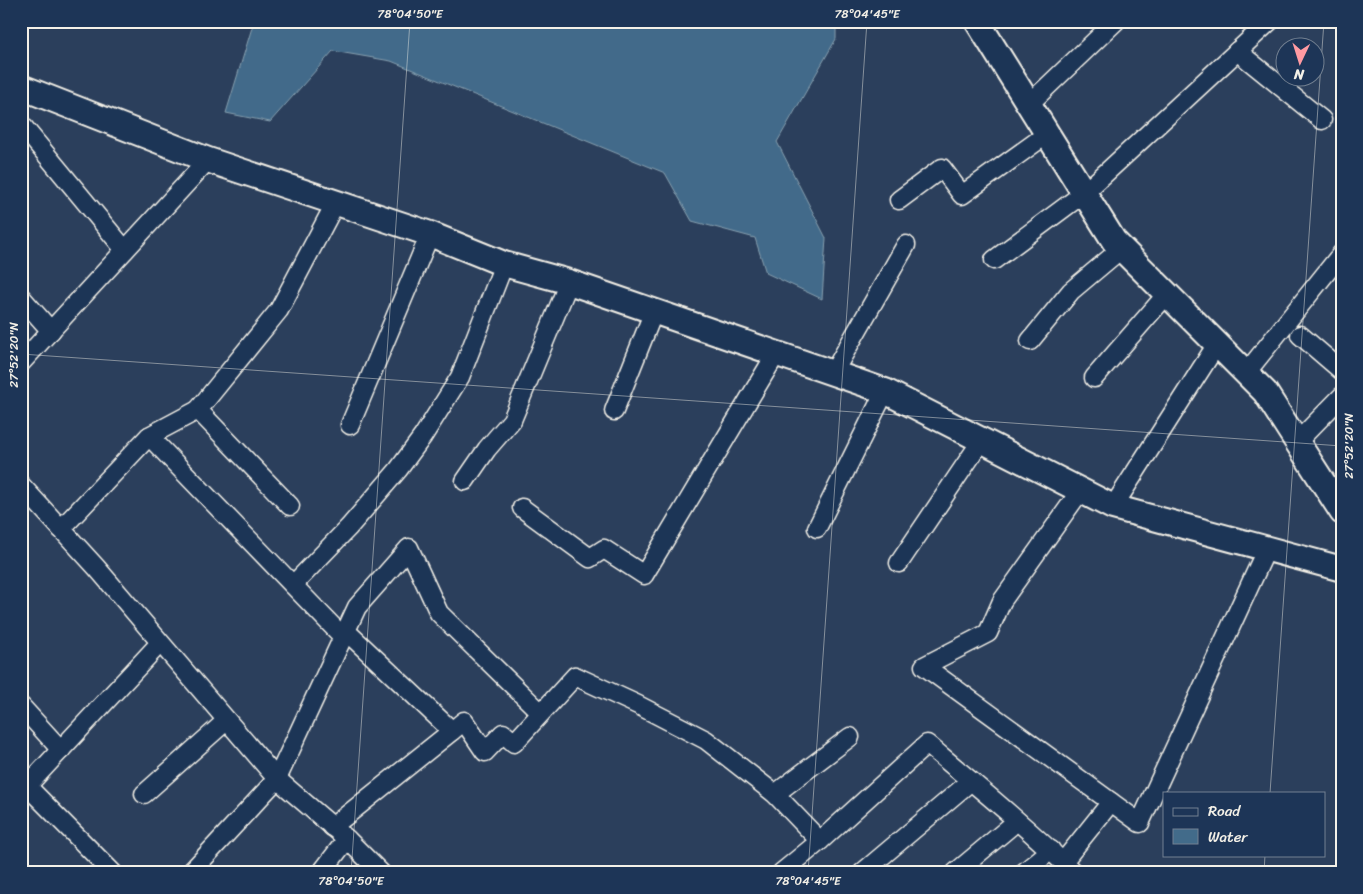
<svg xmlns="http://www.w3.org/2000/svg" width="1363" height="894" font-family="Sriracha,sans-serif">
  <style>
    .water { fill: #426b8a; stroke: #89a1b0 }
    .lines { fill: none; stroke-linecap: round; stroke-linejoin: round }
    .street-casing { stroke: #f4f1e8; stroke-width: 21 }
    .secondary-casing { stroke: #f4f1e8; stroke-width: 28 }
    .street { stroke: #1d3557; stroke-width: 18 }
    .secondary { stroke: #1d3557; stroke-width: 24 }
    .ticks { fill: none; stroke: #f4f1e8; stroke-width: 1; stroke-opacity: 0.45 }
    .neatline { fill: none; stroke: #f4f1e8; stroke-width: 2 }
    .ticks-label { font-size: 12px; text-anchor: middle; fill: #f4f1e8 }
  </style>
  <rect width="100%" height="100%" fill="#2b3f5c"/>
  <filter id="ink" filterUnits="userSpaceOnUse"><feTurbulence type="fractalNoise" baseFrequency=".02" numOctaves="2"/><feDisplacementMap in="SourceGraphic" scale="10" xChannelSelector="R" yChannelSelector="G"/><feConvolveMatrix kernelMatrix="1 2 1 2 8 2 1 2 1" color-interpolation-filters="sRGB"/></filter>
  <g filter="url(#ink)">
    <polygon class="water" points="254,21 836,21 836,39 777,142 826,238 822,299 766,273 755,238 692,221 665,173 391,61 333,51 270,122 226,113"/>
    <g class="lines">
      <defs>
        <g id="street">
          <polyline points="1237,51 1322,120"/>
          <polyline points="1029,104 1116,21"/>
          <polyline points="21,124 125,250"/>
          <polyline points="899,200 942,168 962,195 1047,134"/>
          <polyline points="994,260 1084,193 1270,21"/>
          <polyline points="21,297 51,331"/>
          <polyline points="1300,335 1342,371"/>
          <polyline points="1030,341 1071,291 1121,249"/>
          <polyline points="21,363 208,160"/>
          <polyline points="833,373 906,245"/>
          <polyline points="1246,373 1342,253"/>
          <polyline points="1094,378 1167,294"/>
          <polyline points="614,411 654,311"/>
          <polyline points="350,425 430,234"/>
          <polyline points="149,436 198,410"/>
          <polyline points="1297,442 1342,396"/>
          <polyline points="465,481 487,449 512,420 569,282"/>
          <polyline points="21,485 96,567 277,779 347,839 381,873"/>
          <polyline points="1081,490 1002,601 988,633 924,666 1140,823 1267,548"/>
          <polyline points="290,506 198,410 279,310 336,202"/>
          <polyline points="1113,507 1217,344"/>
          <polyline points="522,508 590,558 604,549 644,575 776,354"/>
          <polyline points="817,528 885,391"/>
          <polyline points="61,529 149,436 343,637"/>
          <polyline points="899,563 982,440"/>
          <polyline points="293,585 349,527 398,470 423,436 460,377 504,264"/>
          <polyline points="346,631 452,731 464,721 485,752 503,733 514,743 575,676 638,705 706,740 775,794 820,841"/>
          <polyline points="21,706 61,750"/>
          <polyline points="27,786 160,643"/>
          <polyline points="21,791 27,786 113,873"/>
          <polyline points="144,794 226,721"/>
          <polyline points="775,794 850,737"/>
          <polyline points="332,827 452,731"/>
          <polyline points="1063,862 1111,802"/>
          <polyline points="190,873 277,779 357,607 409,548 439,613 541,713"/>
          <polyline points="321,873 347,839"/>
          <path d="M781,873L820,841L927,744C977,786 1028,828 1074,873"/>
          <polyline points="862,873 971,781"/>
          <polyline points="955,873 1017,821"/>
          <polyline points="1023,873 1051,850"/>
        </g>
        <g id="secondary">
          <polyline points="977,21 1114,241 1265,392 1342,512"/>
          <polyline points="21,87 208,160 430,234 504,264 569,282 885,391 1113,507 1342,569"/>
        </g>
      </defs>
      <use href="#street" class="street-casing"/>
      <use href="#secondary" class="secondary-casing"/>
      <use href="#street" class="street"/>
      <use href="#secondary" class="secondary"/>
    </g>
  </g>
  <path class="ticks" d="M21,354L1342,446M1270,793L1324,21M21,868L89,873M351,873L410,21M808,873L867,21M1264,873L1265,855"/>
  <rect width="1363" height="894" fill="none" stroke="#1d3557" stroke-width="55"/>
  <rect x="1163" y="792" width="162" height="65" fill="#1d3557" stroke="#738091"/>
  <rect x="1173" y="808" width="25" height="8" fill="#1d3557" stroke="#738091"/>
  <text x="1208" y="816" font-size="15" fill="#f4f1e8">Road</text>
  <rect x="1173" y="829" width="25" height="15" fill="#426b8a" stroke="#738091"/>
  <text x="1208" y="842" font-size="15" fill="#f4f1e8">Water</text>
  <g transform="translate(1300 62) rotate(184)"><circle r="24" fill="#1d3557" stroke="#738091"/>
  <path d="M0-4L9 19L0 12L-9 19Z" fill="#ff9aa2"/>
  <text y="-8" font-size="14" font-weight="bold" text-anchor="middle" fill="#f4f1e8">N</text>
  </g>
  <rect x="28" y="28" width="1308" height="838" class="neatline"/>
  <g class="ticks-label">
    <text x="410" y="18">78°04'50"E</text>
    <text x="867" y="18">78°04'45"E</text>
    <text transform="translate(14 355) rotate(-90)" y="4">27°52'20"N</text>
    <text transform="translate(1349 446) rotate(-90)" y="4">27°52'20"N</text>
    <text x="351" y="885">78°04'50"E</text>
    <text x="808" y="885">78°04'45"E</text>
  </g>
</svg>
